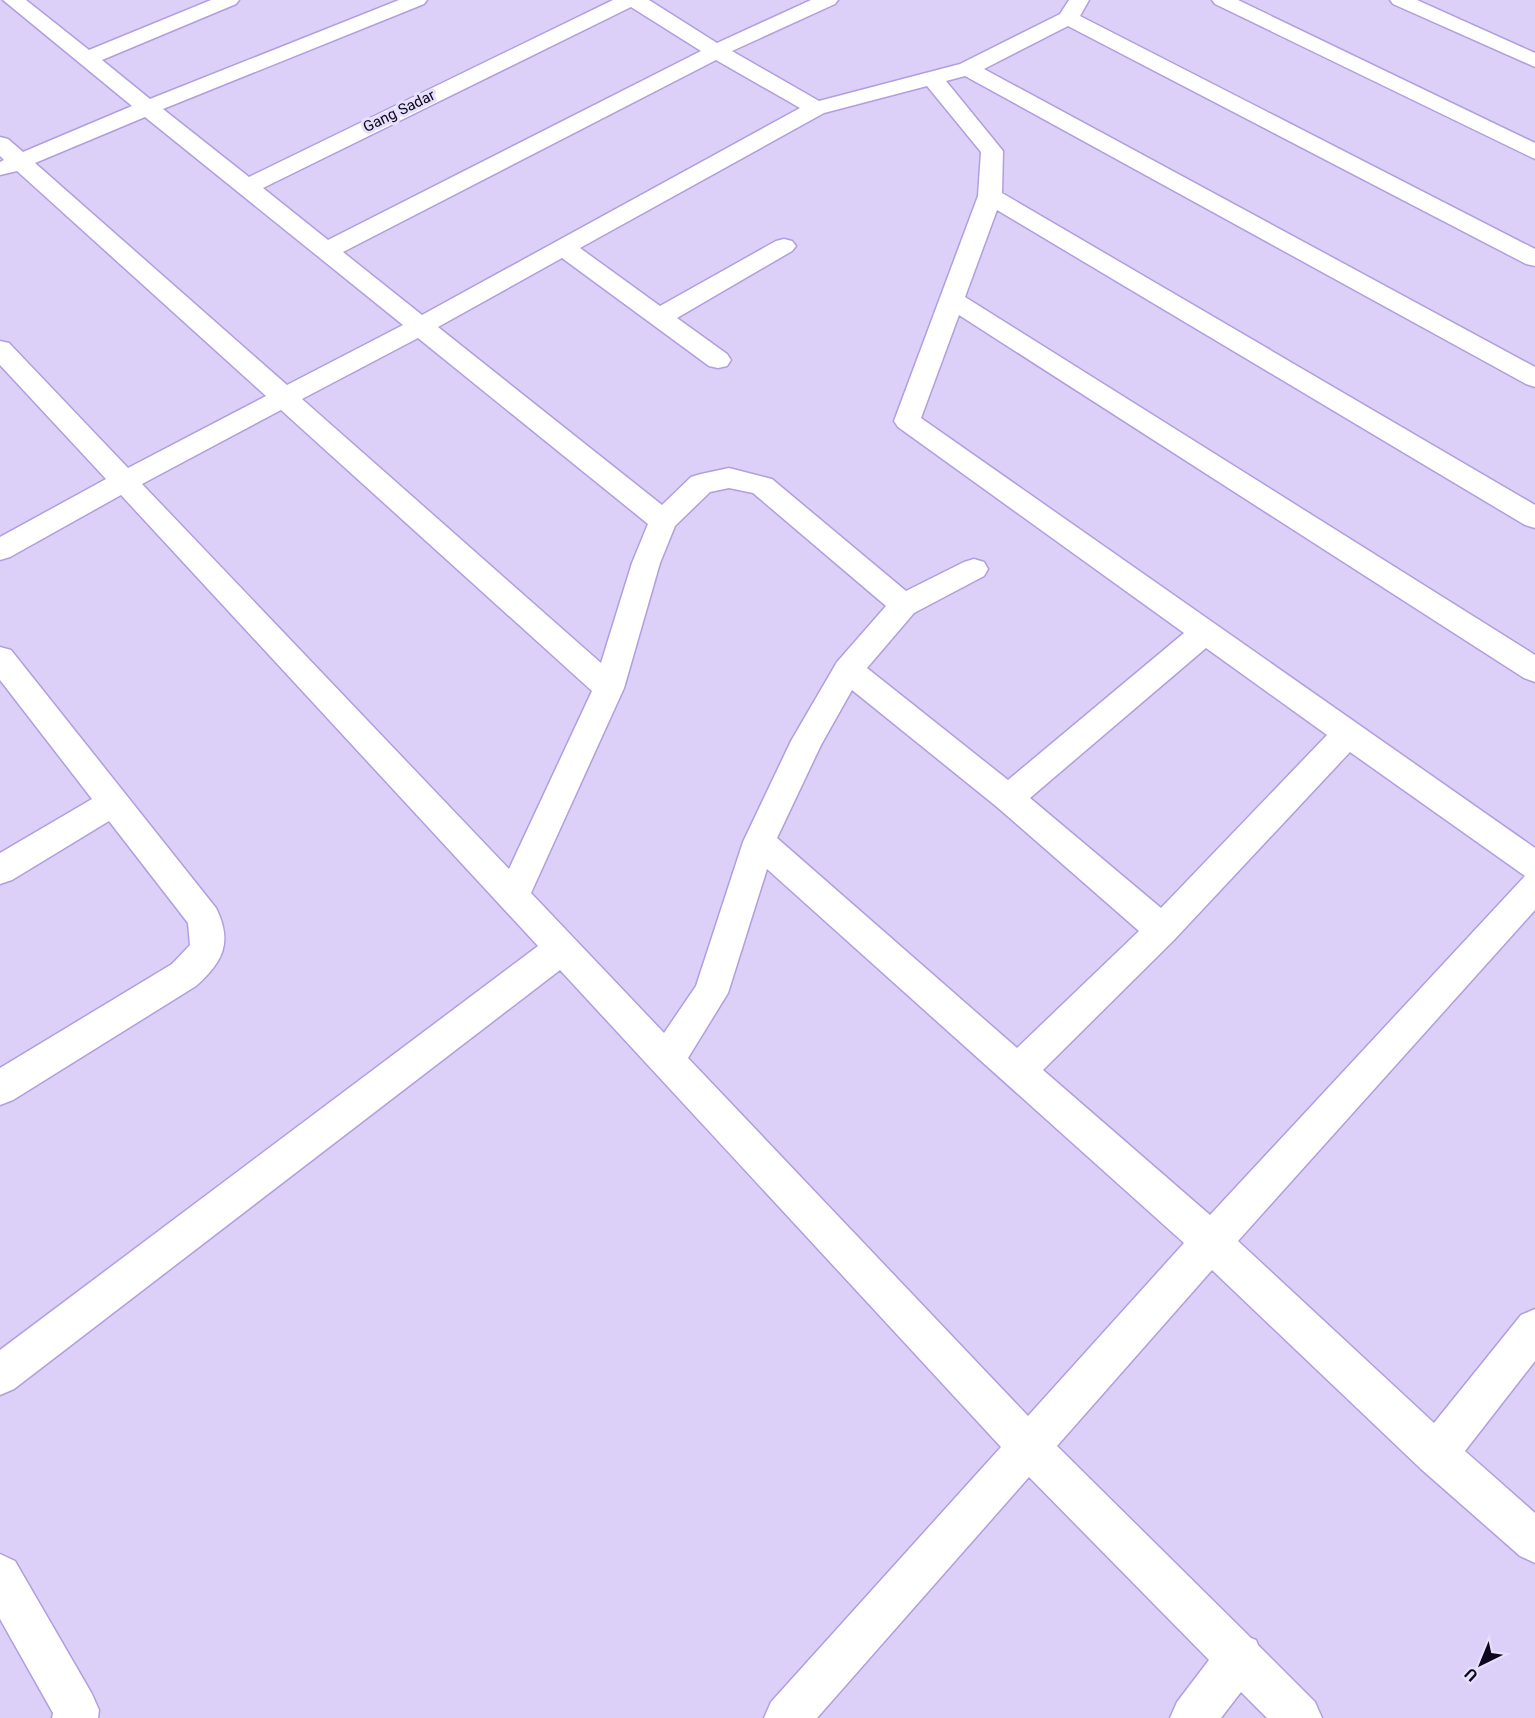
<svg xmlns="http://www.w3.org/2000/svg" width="1535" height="1718" font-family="Roboto,sans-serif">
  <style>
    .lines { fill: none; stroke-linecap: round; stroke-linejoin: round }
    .minor-casing { stroke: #b19edf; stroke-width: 3 }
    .minor { fill: #fff; fill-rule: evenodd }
    .labels { text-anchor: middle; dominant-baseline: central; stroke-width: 6; stroke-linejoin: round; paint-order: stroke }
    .far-street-label { font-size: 15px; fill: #0e061d; stroke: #e7e0fc }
  </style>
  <rect width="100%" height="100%" fill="#dcd0f9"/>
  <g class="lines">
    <defs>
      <g id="minor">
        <path d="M3,0H26L89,50L211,0H239L236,4L102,60L150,99L399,0H427L424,4L163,109L249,177L613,0H649L717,43L811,0H838L835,4L732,51L819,101L960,64L1060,14L1069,0H1089L1080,16L1535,249V266L1526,264L1068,26L984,69L1535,367V387L1526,384L965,76L946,81L1003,151L1002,193L1535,505V528L1525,525L997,210L965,297L1535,655V682L1524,678L959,315L921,418L1535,848V910L1238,1241L1434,1423L1521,1315L1535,1309V1361L1465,1451L1535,1513V1563L1520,1556L1421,1469L1212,1270L1057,1446L1251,1638L1256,1640L1258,1645L1315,1702L1322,1718H1267L1241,1692L1221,1718H1170L1177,1702L1209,1660L1029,1477L817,1718H764L771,1702L1001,1447L560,970L14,1389L0,1395V1350L538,946L121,495L10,557L0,560V537L106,479L0,365V341L9,343L128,468L266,396L17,171L0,175V162L4,160L0,156V137L8,139L23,152L132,106ZM631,7L701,51L328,240L263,188ZM716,60L800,108L422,315L343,252ZM927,86L981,152L978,196L894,421L898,427L1184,633L1008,780L867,668L914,613L984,576L988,569L984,562L974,559L964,562L906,591L772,479L729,468L701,474L691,477L662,505L438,327L562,258L709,366L718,368L727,366L731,360L727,354L677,318L792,251L796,246L792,241L784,239L776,241L660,306L580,248L824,113ZM145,117L403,325L287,385L35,163ZM418,338L648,524L632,563L601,663L302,399ZM281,410L592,691L509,869L142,484ZM729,488L753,493L886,606L837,662L791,741L743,842L696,986L664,1033L531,893L624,688L660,563L675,526L710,492ZM1206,648L1327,735L1161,908L1030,798ZM852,690L997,807L1139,931L1017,1048L777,838L821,745ZM1350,752L1525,876L1210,1215L1043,1070L1174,940ZM767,869L1184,1243L1028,1416L688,1058L728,993Z"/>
        <polygon points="1212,0 1238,0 1535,143 1535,159 1215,4"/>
        <polygon points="1390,0 1417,0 1535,53 1535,67 1393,4"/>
        <path d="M0,647L11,650L216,908C233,942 223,962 196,986L13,1100L0,1105V1068L172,964L190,945L188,923L109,821L12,880L0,884V853L92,799L0,680Z"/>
        <polygon points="0,1554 15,1561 92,1694 99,1710 98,1718 52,1718 53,1713 0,1619"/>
      </g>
    </defs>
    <use href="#minor" class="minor-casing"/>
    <use href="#minor" class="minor"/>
  </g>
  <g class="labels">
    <g class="far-street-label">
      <text transform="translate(399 111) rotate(-26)">Gang Sadar</text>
    </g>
  </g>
  <g transform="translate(1481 1664) rotate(223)" stroke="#e7e0fc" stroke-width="4.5" paint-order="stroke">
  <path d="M0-4.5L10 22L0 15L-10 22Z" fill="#0e061d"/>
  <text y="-9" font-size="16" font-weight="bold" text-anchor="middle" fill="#0e061d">U</text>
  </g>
</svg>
